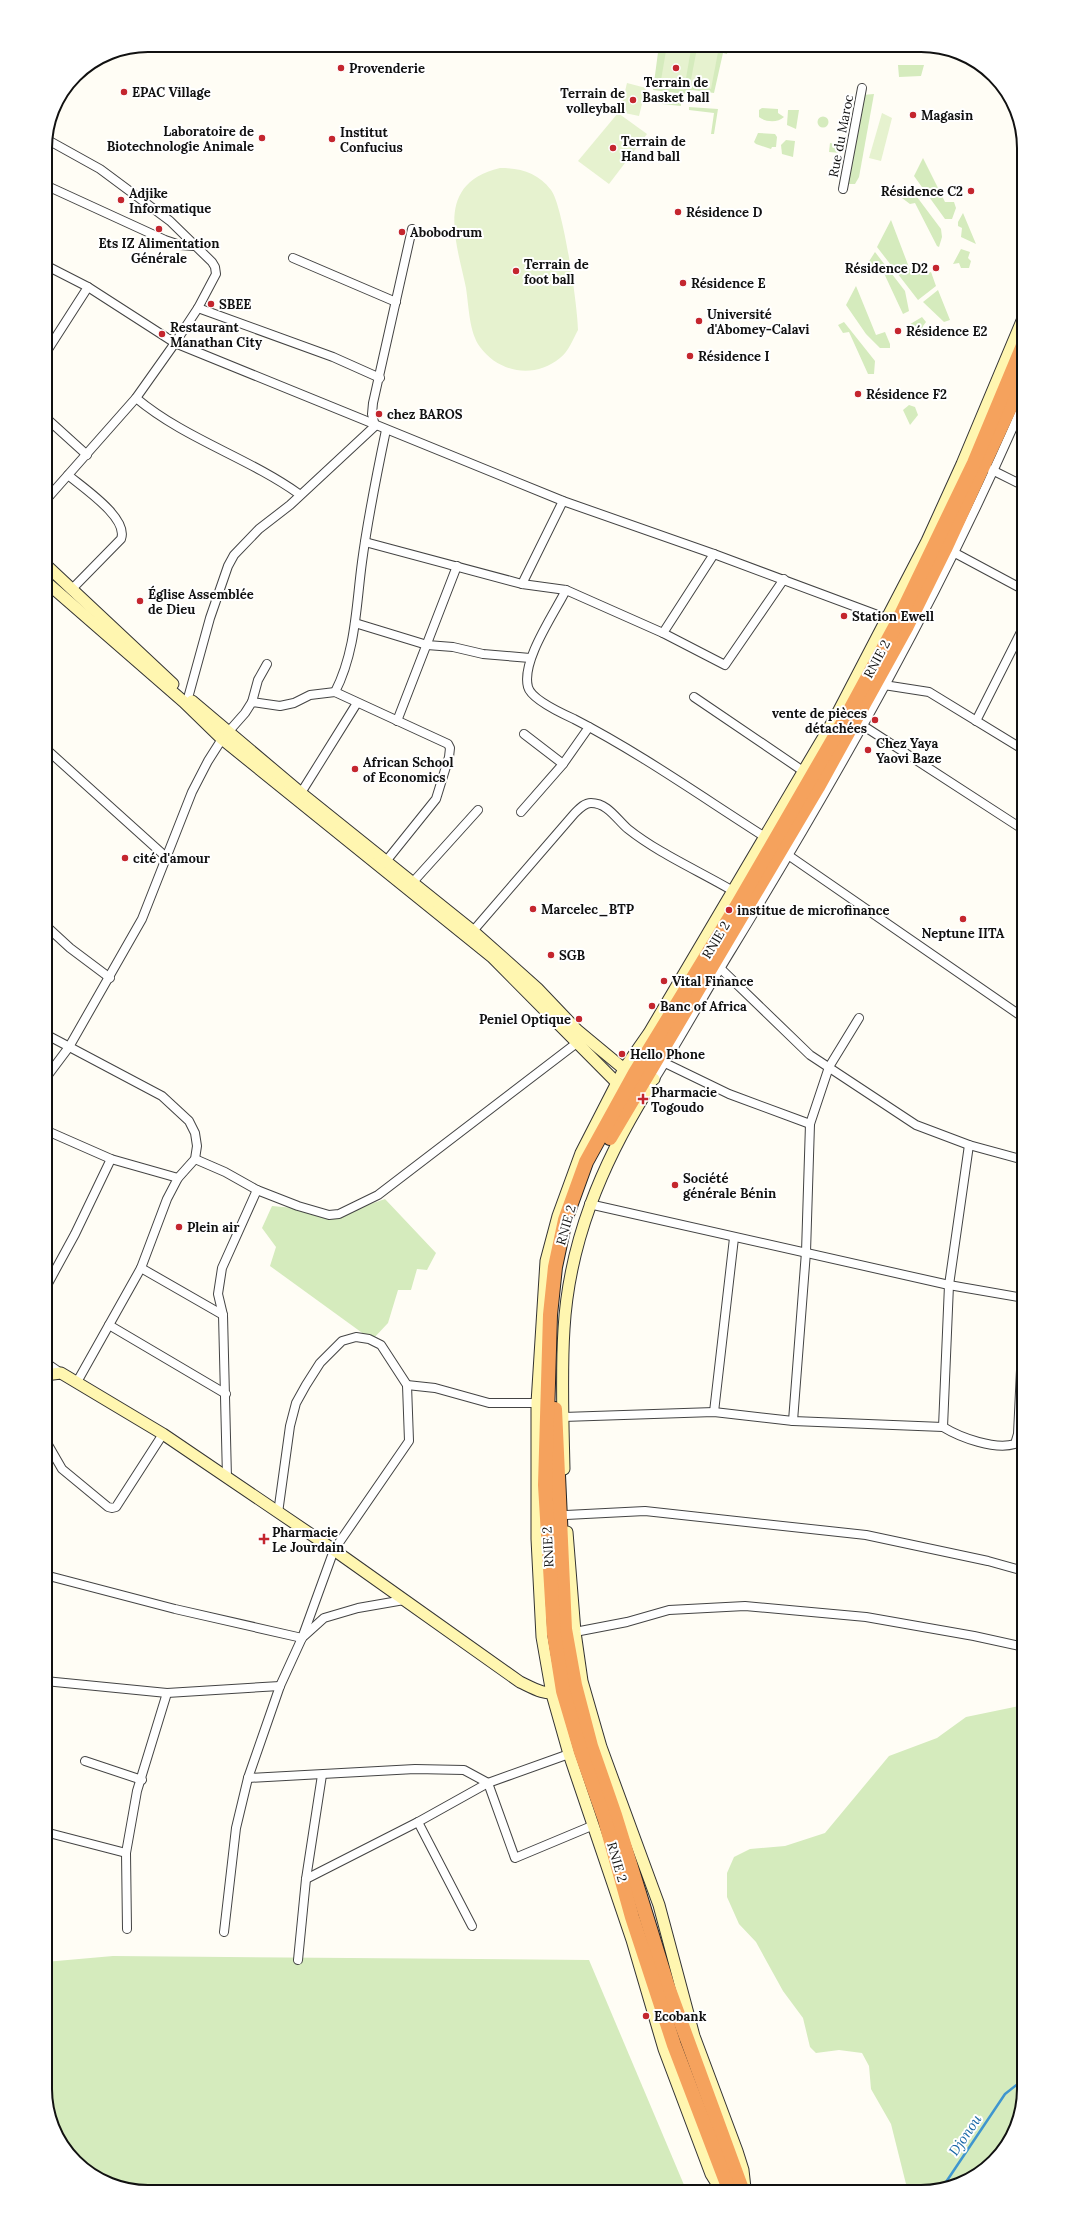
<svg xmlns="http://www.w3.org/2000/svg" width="1069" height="2237" font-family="Lora,serif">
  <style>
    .green { fill: #d5ebbd }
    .pitch { fill: #e6f2cf }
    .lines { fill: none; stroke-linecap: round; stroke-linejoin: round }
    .stream { stroke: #3f96cf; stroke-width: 2.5 }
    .street-casing { stroke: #444; stroke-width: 10 }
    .secondary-casing { stroke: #333; stroke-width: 13 }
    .highway-casing { stroke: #222; stroke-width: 16 }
    .street { stroke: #fff; stroke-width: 8 }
    .secondary { stroke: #fff6b0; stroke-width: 11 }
    .highway { stroke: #f5a25d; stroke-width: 14 }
    .poi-dot { fill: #c4262e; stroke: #fff; stroke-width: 1.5 }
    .labels { text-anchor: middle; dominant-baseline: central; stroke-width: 4; stroke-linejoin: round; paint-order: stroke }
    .poi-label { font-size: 13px; font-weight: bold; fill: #111; stroke: #fff; text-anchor: start }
    .street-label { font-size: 13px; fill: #111; stroke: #fff }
    .water-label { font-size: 14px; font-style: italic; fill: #1768a6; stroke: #fff }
    .rim { fill: none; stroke: #111; stroke-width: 2 }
  </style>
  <rect width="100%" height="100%" fill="#fffdf5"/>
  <g class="green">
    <polygon points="659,45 728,45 727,54 723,53 714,93 692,90 685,94 653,90"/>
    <polygon points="898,65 924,65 921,76 899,77"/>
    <polygon points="874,94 859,177 855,184 848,184 862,95"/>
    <polygon points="655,98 681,101 681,106 653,103"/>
    <polygon points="689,107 718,109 714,134 711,134 714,113 689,110"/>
    <path d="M762,108L778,109V113L784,117C778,123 765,122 759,117V110Z"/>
    <polygon points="788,110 799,110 796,129 787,125"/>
    <circle cx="823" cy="122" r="5.5"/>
    <polygon points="758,133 775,134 777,137 776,147 772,147 771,149 756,144 754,142"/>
    <polygon points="786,140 795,141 793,157 782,154 781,145"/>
    <polygon points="830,143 842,145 841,153 829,152"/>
    <polygon points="923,158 945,202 954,202 956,208 952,219 945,219 914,176"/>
    <polygon points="906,192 914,193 941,229 942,237 939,247 937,246 915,203 910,204 902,198"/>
    <polygon points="963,213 976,244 961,237 962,228 958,226 958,222"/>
    <polygon points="891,220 910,270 918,267 922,275 931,272 936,286 918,300 877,247"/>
    <polygon points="961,249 970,252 968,258 971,261 969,268 961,268 959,263 953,264"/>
    <polygon points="875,252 905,291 909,311 903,314 882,269 876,270 872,264 868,263"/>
    <polygon points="856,286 876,335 885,332 890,344 890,348 880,348 866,334 846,305"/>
    <polygon points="938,290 950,320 944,322 923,302"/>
    <polygon points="922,317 926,322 923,326 923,333 913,336 908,331 907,326"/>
    <polygon points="844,322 875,361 874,374 868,374 849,332 843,333 838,325"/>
    <polygon points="909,405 915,407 918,415 910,425 903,410"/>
    <polygon points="385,1199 436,1253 427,1270 417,1269 411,1290 398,1290 388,1323 372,1340 270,1266 276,1247 262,1228 272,1206 294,1208 330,1218"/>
    <polygon points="1024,1705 1024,2089 1006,2146 960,2184 921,2192 908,2192 891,2124 871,2089 869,2066 862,2053 839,2050 816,2053 810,2047 803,2018 783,1991 756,1942 739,1924 727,1897 727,1873 734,1857 750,1849 785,1846 825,1833 889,1756 937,1738 966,1717"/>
    <polygon points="113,1956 589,1960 687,2192 142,2192 86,2171 53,2128 45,2088 45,1962"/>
  </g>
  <g class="pitch">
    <polygon points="667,45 691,49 684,90 660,86"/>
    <polygon points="697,48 718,52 711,89 690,85"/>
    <polygon points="627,83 646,88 639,116 620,112"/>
    <polygon points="618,113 647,134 609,184 578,161"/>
    <polygon points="882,113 892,118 881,161 869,158"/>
    <path d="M500,168C521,168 538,173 551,190C563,205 578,308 578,330C573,339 569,351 560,358C535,379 499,373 480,347C469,332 469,307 466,288C456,240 434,184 500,168Z"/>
  </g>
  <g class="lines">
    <polyline class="stream" points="942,2188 1005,2094 1024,2079"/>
    <defs>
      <g id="street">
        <polyline points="45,185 165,240 180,245 194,246"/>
        <polyline points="843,189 862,88"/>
        <polyline points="293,258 396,302"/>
        <polyline points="45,265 88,287 175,343 563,501 714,554 891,620"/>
        <polyline points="198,308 333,357 380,378"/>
        <polyline points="45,354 88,287"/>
        <path d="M136,398C185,439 247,457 299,494"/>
        <polyline points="45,417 87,455"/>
        <polyline points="992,470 1024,486"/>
        <path d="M68,475C82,487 129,518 121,539L72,589"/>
        <polyline points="45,501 136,398 175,343 198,308 216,274 215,267 212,262 170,221 100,169 46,139"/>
        <polyline points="365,542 522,584 566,590 663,633 725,665 784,579"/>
        <polyline points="955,553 1024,590"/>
        <polyline points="522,584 563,501"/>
        <path d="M566,590C554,614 521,661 528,687C531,699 563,714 574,719C640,753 702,797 765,837"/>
        <polyline points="355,623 427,645 453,647 483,654 530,658"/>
        <polyline points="663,633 714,554"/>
        <polyline points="884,685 929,692 1024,750"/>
        <path d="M335,692C356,651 356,606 362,562C368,517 377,473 386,430"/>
        <polyline points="694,697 803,771"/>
        <polyline points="188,698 210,618 228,566 234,555 259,529 290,505 375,426 372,414 373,403 412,229"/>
        <polyline points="252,702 258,680 267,664"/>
        <polyline points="397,721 457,566"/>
        <polyline points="976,721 1024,626"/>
        <polyline points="859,723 1024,830"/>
        <polyline points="524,734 563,764 589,727"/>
        <polyline points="45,748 166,857"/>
        <polyline points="299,796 357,703"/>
        <polyline points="521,812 563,764"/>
        <polyline points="788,855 1024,1018"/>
        <polyline points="413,882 478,810"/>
        <polyline points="45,925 70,948 110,978"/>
        <path d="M473,931L574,814C579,809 584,803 591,803C608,803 617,820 628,829C658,853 699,871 733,891"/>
        <polyline points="720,968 810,1055 916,1125 969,1145 1024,1160"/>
        <polyline points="45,1034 162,1096 189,1121 195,1133 197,1146 195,1159 178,1178 167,1199 141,1268 77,1382"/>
        <polyline points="665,1063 729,1094 810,1124"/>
        <polyline points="45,1079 69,1047 142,919 192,792 208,761 222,739 245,713 252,702 280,706 294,703 310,695 335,692 448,744 450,748 449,757 436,799 383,865"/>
        <path d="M647,1091C677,1045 703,996 732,949C840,772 942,592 1024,402"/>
        <polyline points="45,1130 111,1159 178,1178"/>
        <polyline points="195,1159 225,1172 257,1190 298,1206 329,1215 339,1214 378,1195 578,1042"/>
        <polyline points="589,1204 949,1285 1024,1298"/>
        <polyline points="141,1268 223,1315"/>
        <polyline points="45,1289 75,1234 111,1159"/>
        <polyline points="109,1325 226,1394"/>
        <polyline points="45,1362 61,1373"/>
        <polyline points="407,1385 435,1388 489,1403 537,1403"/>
        <polyline points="714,1412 734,1238"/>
        <path d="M563,1417L714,1412L793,1421L943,1427C961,1438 995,1450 1015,1444L1018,1434L1024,1306"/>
        <polyline points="793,1421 806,1252 810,1124 829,1067 859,1018"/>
        <polyline points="943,1427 949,1285 969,1145"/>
        <polyline points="45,1443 47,1443 62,1469 108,1507 112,1508 116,1507 163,1434"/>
        <polyline points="227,1478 223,1315 218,1294 222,1268 257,1190"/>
        <polyline points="566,1515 645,1511 866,1535 988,1561 1024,1571"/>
        <polyline points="45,1575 175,1609 302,1638"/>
        <polyline points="45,1591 48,1576"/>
        <polyline points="575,1632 627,1622 669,1610 745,1606 866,1617 974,1636 1024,1647"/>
        <polyline points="304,1636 324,1618 358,1608 404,1600"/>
        <polyline points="45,1681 167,1693 280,1686"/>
        <polyline points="85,1761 142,1780"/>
        <polyline points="248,1778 415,1769 464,1770 488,1783 515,1858 594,1825"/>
        <polyline points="418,1822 472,1926"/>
        <polyline points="45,1832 126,1853"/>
        <polyline points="306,1879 418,1822 488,1783 569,1754"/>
        <polyline points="127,1929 126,1853 137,1791 167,1693"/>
        <polyline points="224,1932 236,1828 248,1778 280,1686 302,1638 334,1550 409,1441 407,1385 381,1345 369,1339 356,1337 342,1341 320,1363 306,1385 296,1403 290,1426 278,1513"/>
        <polyline points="298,1960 306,1879 322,1775"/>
      </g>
      <g id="secondary">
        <polyline points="45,564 173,684"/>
        <path d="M45,581L184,702L222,739L492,957L617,1083L647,1091C602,1164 569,1242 564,1329C561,1375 563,1423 564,1469"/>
        <polyline points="192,701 301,793 473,931 537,988 577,1030 624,1069 654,1079"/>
        <path d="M45,1375L61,1373L163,1434L334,1550L520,1682C531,1687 545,1696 557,1692"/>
        <polyline points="567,1532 575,1632 582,1681 601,1747 659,1905 694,2036 737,2151 743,2170 745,2188"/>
        <polyline points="725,2192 716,2182 711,2174 664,2049 632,1940 569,1754 552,1694 542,1637 537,1539 537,1403 546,1261 558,1216 581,1153 624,1069 649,1033 836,716 927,541 962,464 1024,316"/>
      </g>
      <g id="highway">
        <polyline points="610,1138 818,787 907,626 945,549 1024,377"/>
        <polyline points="555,1409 565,1629 575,1685 591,1746 615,1815 668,1987 743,2192"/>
        <polyline points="730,2192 674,2045 632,1917 605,1820 581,1752 563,1691 554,1634 545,1485 550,1315 555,1267 565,1220 586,1162 635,1073 735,909 845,719 897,623 974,463 1024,343"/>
      </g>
    </defs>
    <use href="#street" class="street-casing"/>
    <use href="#secondary" class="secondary-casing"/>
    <use href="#highway" class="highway-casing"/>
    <use href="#street" class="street"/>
    <use href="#secondary" class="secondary"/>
    <use href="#highway" class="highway"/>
  </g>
  <g class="poi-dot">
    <circle cx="341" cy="68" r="4"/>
    <circle cx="676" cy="68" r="4"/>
    <circle cx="124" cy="92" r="4"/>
    <circle cx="633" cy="100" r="4"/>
    <circle cx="913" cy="115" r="4"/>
    <circle cx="262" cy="138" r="4"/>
    <circle cx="332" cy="139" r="4"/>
    <circle cx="613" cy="148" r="4"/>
    <circle cx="971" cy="191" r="4"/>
    <circle cx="121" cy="200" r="4"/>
    <circle cx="678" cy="212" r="4"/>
    <circle cx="159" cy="229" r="4"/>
    <circle cx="402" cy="232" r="4"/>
    <circle cx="936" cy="268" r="4"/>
    <circle cx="516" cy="271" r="4"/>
    <circle cx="683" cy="283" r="4"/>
    <circle cx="211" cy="304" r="4"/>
    <circle cx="699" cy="321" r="4"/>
    <circle cx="898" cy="331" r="4"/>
    <circle cx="162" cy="334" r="4"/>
    <circle cx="690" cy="356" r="4"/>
    <circle cx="858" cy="394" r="4"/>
    <circle cx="379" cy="414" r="4"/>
    <circle cx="140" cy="601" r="4"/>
    <circle cx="844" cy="616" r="4"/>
    <circle cx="875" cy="720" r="4"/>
    <circle cx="868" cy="750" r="4"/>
    <circle cx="355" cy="769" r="4"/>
    <circle cx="125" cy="858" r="4"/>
    <circle cx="533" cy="909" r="4"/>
    <circle cx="729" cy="910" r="4"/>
    <circle cx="963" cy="919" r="4"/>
    <circle cx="551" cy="955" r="4"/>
    <circle cx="664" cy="981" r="4"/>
    <circle cx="652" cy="1006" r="4"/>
    <circle cx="579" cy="1019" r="4"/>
    <circle cx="622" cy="1054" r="4"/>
    <path d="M641 1093h4v4h4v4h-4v4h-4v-4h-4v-4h4z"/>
    <circle cx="675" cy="1185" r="4"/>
    <circle cx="179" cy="1227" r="4"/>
    <path d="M262 1533h4v4h4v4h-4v4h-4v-4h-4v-4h4z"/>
    <circle cx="646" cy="2016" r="4"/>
  </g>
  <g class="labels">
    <g class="poi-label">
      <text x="349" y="68">Provenderie</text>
      <text x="676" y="82" text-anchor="middle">Terrain de<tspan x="676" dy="15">Basket ball</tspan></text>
      <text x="132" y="92">EPAC Village</text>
      <text x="625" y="93" text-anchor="end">Terrain de<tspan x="625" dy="15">volleyball</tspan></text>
      <text x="921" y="115">Magasin</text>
      <text x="254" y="131" text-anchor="end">Laboratoire de<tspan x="254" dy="15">Biotechnologie Animale</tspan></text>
      <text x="340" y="132">Institut<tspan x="340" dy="15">Confucius</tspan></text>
      <text x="621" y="141">Terrain de<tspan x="621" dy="15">Hand ball</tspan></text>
      <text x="963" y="191" text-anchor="end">Résidence C2</text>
      <text x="129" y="193">Adjike<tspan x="129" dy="15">Informatique</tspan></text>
      <text x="686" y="212">Résidence D</text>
      <text x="410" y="232">Abobodrum</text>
      <text x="159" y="243" text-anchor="middle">Ets IZ Alimentation<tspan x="159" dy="15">Générale</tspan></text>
      <text x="524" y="264">Terrain de<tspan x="524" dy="15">foot ball</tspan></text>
      <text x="928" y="268" text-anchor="end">Résidence D2</text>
      <text x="691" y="283">Résidence E</text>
      <text x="219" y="304">SBEE</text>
      <text x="707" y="314">Université<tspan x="707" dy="15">d'Abomey-Calavi</tspan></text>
      <text x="170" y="327">Restaurant<tspan x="170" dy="15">Manathan City</tspan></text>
      <text x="906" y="331">Résidence E2</text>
      <text x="698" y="356">Résidence I</text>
      <text x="866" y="394">Résidence F2</text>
      <text x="387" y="414">chez BAROS</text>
      <text x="148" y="594">Église Assemblée<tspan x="148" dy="15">de Dieu</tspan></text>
      <text x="852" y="616">Station Ewell</text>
      <text x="867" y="713" text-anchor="end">vente de pièces<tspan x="867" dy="15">détachées</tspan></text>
      <text x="876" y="743">Chez Yaya<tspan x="876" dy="15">Yaovi Baze</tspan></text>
      <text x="363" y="762">African School<tspan x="363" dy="15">of Economics</tspan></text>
      <text x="133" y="858">cité d'amour</text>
      <text x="541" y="909">Marcelec_BTP</text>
      <text x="737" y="910">institue de microfinance</text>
      <text x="963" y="933" text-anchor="middle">Neptune IITA</text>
      <text x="559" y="955">SGB</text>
      <text x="672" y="981">Vital Finance</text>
      <text x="660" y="1006">Banc of Africa</text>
      <text x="571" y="1019" text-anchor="end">Peniel Optique</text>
      <text x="630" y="1054">Hello Phone</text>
      <text x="651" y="1092">Pharmacie<tspan x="651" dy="15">Togoudo</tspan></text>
      <text x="683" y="1178">Société<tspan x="683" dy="15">générale Bénin</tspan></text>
      <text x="187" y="1227">Plein air</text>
      <text x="272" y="1532">Pharmacie<tspan x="272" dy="15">Le Jourdain</tspan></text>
      <text x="654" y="2016">Ecobank</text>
    </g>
    <g class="street-label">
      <text transform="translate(841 136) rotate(-79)">Rue du Maroc</text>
      <text transform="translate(877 659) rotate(-62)">RNIE 2</text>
      <text transform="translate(716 940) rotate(-59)">RNIE 2</text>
      <text transform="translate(566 1225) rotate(-74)">RNIE 2</text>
      <text transform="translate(548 1547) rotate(-93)">RNIE 2</text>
      <text transform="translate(617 1862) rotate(74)">RNIE 2</text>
    </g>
    <g class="water-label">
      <text transform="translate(965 2135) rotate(-56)">Djonou</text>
    </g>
  </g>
  <path d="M0 0H1069V2237H0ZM148 52H921A96 96 0 0 1 1017 148V2089A96 96 0 0 1 921 2185H148A96 96 0 0 1 52 2089V148A96 96 0 0 1 148 52Z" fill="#fff" fill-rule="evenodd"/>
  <path class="rim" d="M148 52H921A96 96 0 0 1 1017 148V2089A96 96 0 0 1 921 2185H148A96 96 0 0 1 52 2089V148A96 96 0 0 1 148 52Z"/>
</svg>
